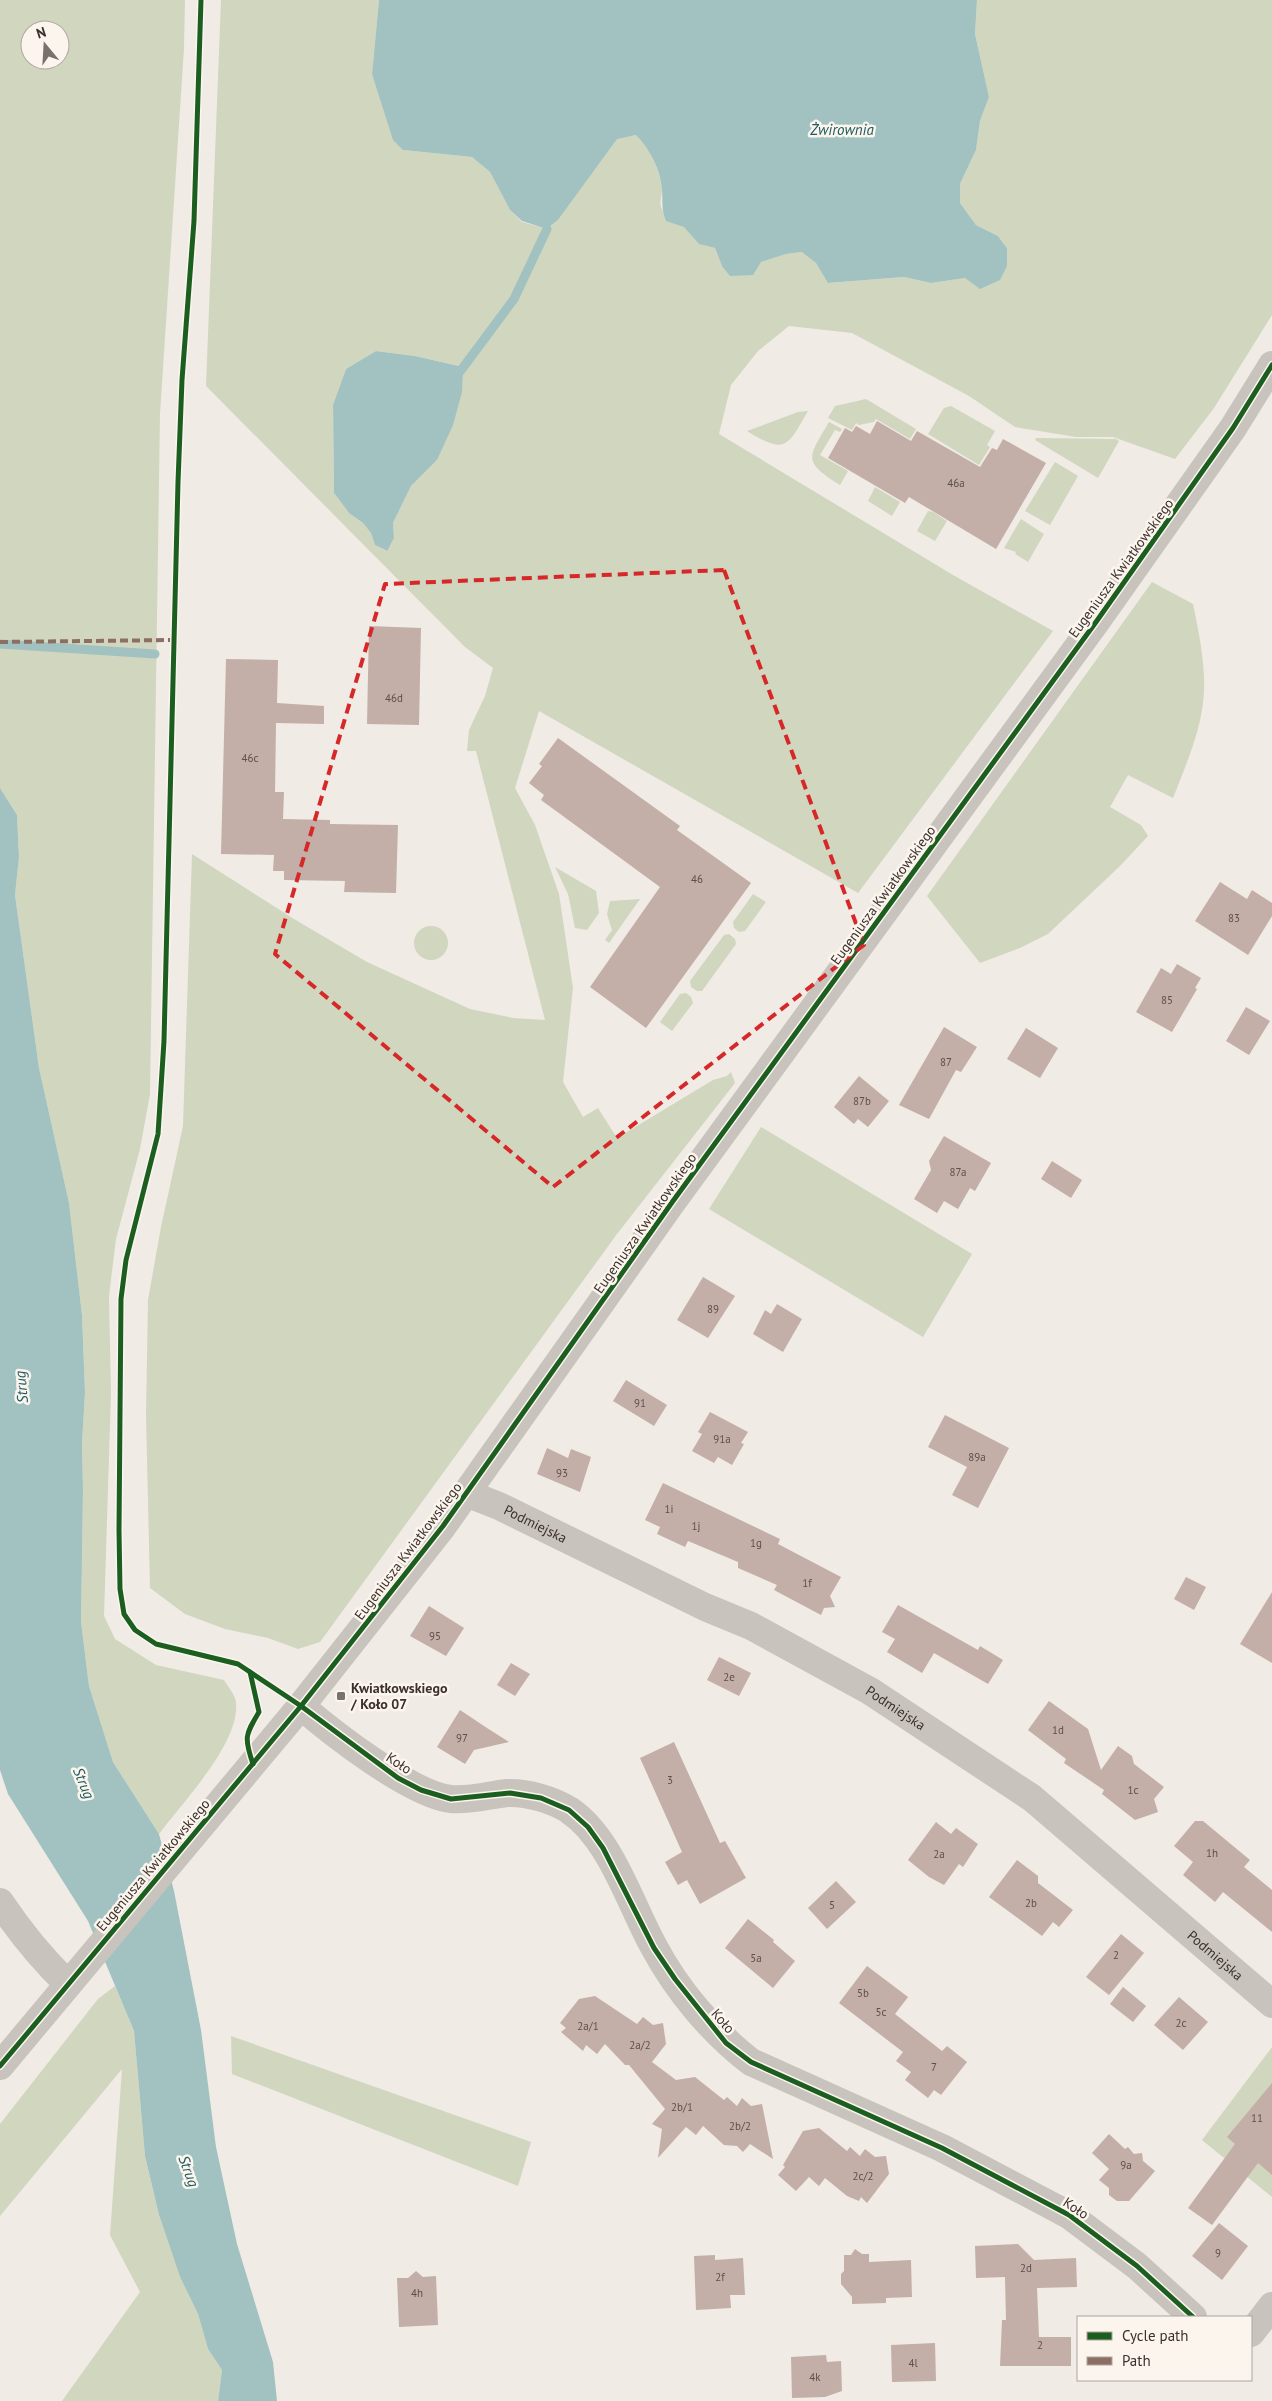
<svg xmlns="http://www.w3.org/2000/svg" width="1272" height="2401" font-family="'PT Sans',sans-serif">
  <style>
    .green { fill: #d1d6bf; fill-rule: evenodd }
    .water { fill: #a1c2c1 }
    .lines { fill: none; stroke-linecap: round; stroke-linejoin: round }
    .stream { stroke: #a1c2c1; stroke-width: 9 }
    .building { fill: #c3afa7 }
    .minor { stroke: #c9c3be; stroke-width: 28 }
    .quiet { stroke: #8d6e63; stroke-width: 4; stroke-dasharray: 8 4; stroke-linecap: butt }
    .cycleway-casing { stroke: #fbf5ee; stroke-width: 8 }
    .cycleway { stroke: #1b5e20; stroke-width: 5 }
    .marked { fill: none; stroke: #d62828; stroke-width: 4; stroke-dasharray: 10 6; stroke-linejoin: round }
    .poi-dot { fill: #7a716c; stroke: #fbf5ee; stroke-width: 2 }
    .labels { text-anchor: middle; dominant-baseline: central; stroke-width: 5; stroke-linejoin: round; paint-order: stroke }
    .number-label { font-size: 11px; fill: #5d504a }
    .street-label { font-size: 14px; fill: #3b302b; stroke: #fbf5ee }
    .poi-label { font-size: 14px; font-weight: bold; fill: #3b302b; stroke: #fbf5ee; text-anchor: start }
    .water-label { font-size: 15px; font-style: italic; fill: #1f5a5e; stroke: #fbf5ee }
  </style>
  <rect width="100%" height="100%" fill="#f0ebe5"/>
  <g class="green">
    <path d="M0,0H185L184,48L160,414L150,1094L140,1149L116,1239L109,1296L111,1393L104,1616L115,1639L156,1665L224,1680C228,1687 236,1696 236,1703C240,1743 182,1803 159,1834L113,1762L89,1686L81,1622L83,1490L82,1443L85,1392L82,1315L69,1203L39,1068L15,895L19,856L17,815L0,788ZM30,30H60V60H30Z"/>
    <path d="M221,0H379L372,74L403,150L472,157L490,172L510,210L522,222L548,229L558,220L617,138L637,135C651,150 658,167 662,187C663,193 659,201 661,207C666,218 676,221 684,227C699,240 693,243 715,248L722,266L761,262L786,254L803,252L816,263L829,283L904,277L931,283L965,278L1007,266V248L998,236L976,225L960,203V184L976,150L980,121L989,97L975,34L977,0H1272V315L1214,408L1175,459L1113,437H1076L1015,427L969,396L852,333L789,326L758,351L731,385L719,434L953,575L1053,631L858,893L539,711L515,788L535,825L559,894L573,988L563,1082L583,1117L598,1108L617,1138L713,1080L727,1076L731,1072L735,1083L617,1234L320,1642L298,1649L268,1638L225,1629L185,1614L150,1588L146,1414L148,1300L161,1227L183,1126L192,854L294,919L367,962L470,1009L513,1018L545,1020L476,751H467L469,730L485,696L493,668L465,647L206,386ZM376,351L415,356L463,367L437,460L411,486L393,523L394,538L386,551L375,545L371,533L363,523L349,513L334,493L333,405L346,369Z"/>
    <polygon points="866,399 916,429 910,439 876,419 874,422 859,425 856,423 852,430 828,418 835,406"/>
    <polygon points="951,406 995,431 987,445 990,447 979,465 928,434 944,408"/>
    <path d="M808,411C787,447 786,455 747,431L798,412Z"/>
    <path d="M829,422L842,429L840,432L835,430L820,455L848,471L840,485C802,461 808,458 829,422Z"/>
    <polygon points="1036,438 1116,439 1119,441 1098,478 1035,440"/>
    <polygon points="1055,462 1078,476 1050,525 1025,511"/>
    <polygon points="875,487 900,502 892,516 868,501"/>
    <polygon points="928,511 933,512 947,521 935,541 917,531"/>
    <polygon points="1021,519 1044,534 1028,562 1015,554 1016,552 1004,548"/>
    <path d="M1152,582L1193,604C1200,638 1208,675 1202,710C1197,740 1184,770 1173,798L1128,775L1110,807L1141,825L1148,836L1121,865L1048,934L1020,948L980,963L927,896Z"/>
    <polygon points="555,867 596,891 599,913 587,930 575,928 568,894"/>
    <polygon points="753,894 766,902 745,931 739,932 734,928 733,922"/>
    <polygon points="640,899 609,943 605,940 612,930 607,914 610,901"/>
    <circle cx="431" cy="943" r="17"/>
    <polygon points="729,934 735,939 736,944 702,991 697,991 691,987 690,981 724,935"/>
    <polygon points="686,993 691,997 693,1003 672,1031 660,1022 680,994"/>
    <polygon points="761,1127 972,1254 923,1337 709,1209"/>
    <polygon points="115,1986 134,2031 145,2156 159,2215 180,2277 198,2314 208,2349 222,2370 218,2401 62,2401 140,2292 110,2235 122,2069 0,2216 0,2124 98,1999"/>
    <polygon points="231,2036 531,2142 518,2186 232,2074"/>
    <polygon points="1272,2047 1272,2197 1202,2140"/>
  </g>
  <g class="water">
    <path d="M379,0H977L975,34L989,97L980,121L976,150L960,184V203L976,225L998,236L1007,248V266L1000,280L980,289L965,278L931,283L904,277L828,283L816,263L802,252L786,254L761,262L753,275L730,276L722,266L715,248L699,244L684,227L666,221C661,206 663,203 662,189C660,169 650,149 636,135L617,139L558,220L547,229L522,221L510,210L490,172L472,157L403,150L393,140L372,74Z"/>
    <polygon points="376,351 415,356 463,367 462,392 453,425 437,460 411,486 393,523 394,538 387,551 375,545 371,533 363,523 349,513 334,493 333,405 346,369"/>
    <polygon points="0,788 17,815 19,857 15,895 39,1068 69,1203 82,1315 85,1392 82,1443 83,1490 81,1622 89,1686 113,1762 159,1834 174,1891 201,2030 216,2147 237,2244 273,2362 277,2401 218,2401 222,2370 208,2349 198,2314 180,2277 159,2215 145,2156 134,2031 88,1921 8,1794 0,1770"/>
  </g>
  <g class="lines">
    <g class="stream">
      <polyline points="456,377 514,299 547,229"/>
      <polyline points="0,644 155,654"/>
    </g>
  </g>
  <g class="building">
    <polygon points="877,421 911,441 917,431 980,467 992,448 997,450 1003,439 1046,463 996,549 909,497 905,503 828,458 845,428 852,432 856,426 870,434"/>
    <polygon points="369,626 421,628 419,725 367,724"/>
    <polygon points="226,659 278,660 277,703 324,706 324,724 276,723 275,792 284,792 283,819 330,820 330,824 398,825 396,893 344,892 345,881 284,880 284,871 273,871 274,855 221,854"/>
    <polygon points="558,738 680,826 677,830 751,883 646,1028 590,987 660,887 541,800 544,795 529,783 542,766 539,764"/>
    <polygon points="1220,882 1247,899 1252,890 1272,903 1272,916 1248,955 1195,921"/>
    <polygon points="1177,964 1201,978 1195,988 1197,989 1172,1032 1136,1012 1161,968 1171,974"/>
    <polygon points="1246,1007 1270,1021 1249,1055 1226,1041"/>
    <polygon points="944,1027 977,1047 961,1072 956,1070 929,1119 899,1105"/>
    <polygon points="1026,1028 1058,1048 1040,1078 1007,1059"/>
    <polygon points="859,1076 889,1101 868,1127 858,1119 854,1124 834,1107"/>
    <polygon points="944,1136 991,1163 975,1191 970,1188 958,1209 944,1201 937,1213 914,1199 931,1170 929,1161"/>
    <polygon points="1052,1161 1082,1180 1071,1198 1041,1179"/>
    <polygon points="703,1277 735,1296 708,1338 677,1320"/>
    <polygon points="777,1304 802,1319 783,1352 753,1334 765,1310 771,1314"/>
    <polygon points="626,1380 667,1405 654,1426 613,1401"/>
    <polygon points="710,1412 748,1432 741,1443 744,1444 732,1465 718,1457 714,1463 692,1451 702,1434 698,1432"/>
    <polygon points="945,1415 1009,1448 978,1508 952,1495 967,1467 928,1447"/>
    <polygon points="547,1448 568,1458 571,1449 591,1457 580,1492 537,1474"/>
    <polygon points="663,1483 780,1539 778,1544 841,1577 830,1596 835,1607 824,1608 821,1615 774,1590 777,1585 738,1568 738,1562 688,1541 685,1547 657,1534 660,1527 645,1520"/>
    <polygon points="1186,1577 1206,1587 1194,1610 1174,1599"/>
    <polygon points="1272,1592 1272,1663 1240,1644"/>
    <polygon points="898,1605 978,1650 980,1646 1003,1660 988,1684 934,1653 922,1673 887,1652 895,1639 882,1632"/>
    <polygon points="429,1606 464,1628 446,1656 410,1636"/>
    <polygon points="719,1657 751,1673 739,1696 707,1680"/>
    <polygon points="511,1663 530,1674 515,1696 497,1685"/>
    <polygon points="1049,1701 1088,1729 1101,1770 1118,1746 1132,1756 1134,1764 1164,1787 1154,1799 1158,1812 1135,1820 1102,1794 1104,1790 1064,1763 1066,1759 1028,1730"/>
    <polygon points="460,1710 487,1728 509,1742 474,1750 465,1764 437,1747"/>
    <polygon points="674,1742 720,1843 725,1841 746,1878 700,1904 687,1880 678,1885 665,1862 682,1852 640,1758"/>
    <polygon points="1195,1821 1203,1821 1250,1860 1244,1867 1272,1890 1272,1932 1223,1892 1215,1902 1183,1875 1193,1862 1174,1846"/>
    <polygon points="936,1822 951,1834 956,1828 978,1844 963,1867 959,1864 944,1885 929,1877 908,1860"/>
    <polygon points="1017,1860 1038,1876 1038,1883 1073,1910 1059,1927 1053,1922 1042,1936 989,1897"/>
    <polygon points="836,1881 856,1902 827,1929 808,1908"/>
    <polygon points="748,1919 774,1940 773,1942 795,1961 773,1988 725,1948"/>
    <polygon points="1121,1934 1144,1953 1109,1995 1086,1977"/>
    <polygon points="867,1966 908,1997 895,2014 942,2051 947,2046 967,2062 941,2095 934,2090 928,2098 905,2080 911,2072 896,2061 903,2052 839,2003"/>
    <polygon points="1123,1987 1146,2006 1133,2022 1110,2004"/>
    <polygon points="595,1996 637,2024 643,2017 653,2025 663,2023 666,2044 652,2062 676,2080 695,2077 724,2100 727,2097 737,2106 742,2098 751,2106 762,2104 773,2159 750,2144 743,2152 737,2146 724,2145 703,2126 696,2135 686,2127 658,2158 662,2129 652,2124 665,2109 629,2065 625,2065 605,2044 597,2054 586,2045 583,2051 561,2032 566,2028 560,2023 579,1999"/>
    <polygon points="1179,1997 1208,2022 1183,2050 1154,2025"/>
    <polygon points="1272,2083 1272,2175 1258,2163 1212,2225 1188,2208 1235,2144 1227,2137"/>
    <polygon points="819,2128 847,2151 850,2147 860,2156 865,2149 875,2157 886,2156 889,2174 867,2203 861,2197 859,2201 847,2196 825,2178 819,2186 809,2177 796,2191 778,2175 785,2167 783,2165 803,2131"/>
    <polygon points="1109,2134 1125,2149 1128,2147 1134,2154 1142,2153 1143,2161 1155,2171 1129,2201 1117,2201 1109,2195 1109,2188 1099,2180 1109,2169 1092,2153"/>
    <polygon points="1219,2223 1248,2246 1222,2280 1192,2256"/>
    <polygon points="1018,2244 1034,2260 1076,2258 1077,2287 1037,2288 1039,2337 1071,2337 1071,2366 1000,2366 1002,2320 1006,2320 1005,2277 976,2278 975,2246"/>
    <polygon points="855,2249 862,2254 869,2254 869,2262 911,2260 912,2297 886,2298 886,2303 852,2304 852,2297 841,2284 841,2274 844,2271 844,2255 851,2255"/>
    <polygon points="715,2255 715,2260 743,2258 745,2295 730,2295 731,2308 696,2310 694,2256"/>
    <polygon points="416,2271 423,2277 436,2276 438,2325 399,2327 397,2278 408,2278"/>
    <polygon points="935,2343 936,2381 892,2382 891,2345"/>
    <polygon points="826,2355 827,2362 841,2361 842,2391 825,2397 792,2398 791,2357"/>
  </g>
  <g class="lines">
    <g class="minor">
      <path id="s1" d="M466,1493L499,1506L705,1607L751,1626L870,1691L1032,1798L1272,2004"/>
      <path d="M301,1706C332,1733 412,1795 451,1799C469,1801 489,1795 507,1793C527,1792 553,1800 569,1810C611,1838 630,1904 654,1947C677,1990 712,2032 751,2062L942,2148L1069,2215L1137,2266L1193,2317"/>
      <path d="M0,1902C20,1932 42,1959 68,1984"/>
      <polyline points="0,2066 301,1706 443,1526 673,1201 1096,622 1233,428 1272,365"/>
      <polyline points="1251,2333 1272,2306"/>
    </g>
    <polyline class="quiet" points="0,642 174,640"/>
    <defs>
      <g id="cycleway">
        <polyline points="201,0 194,221 182,380 178,482 164,1041 158,1134 126,1260 121,1299 119,1530 120,1589 124,1614 135,1630 156,1644 238,1664 301,1706 398,1778 421,1790 451,1799 510,1793 541,1798 569,1810 588,1827 603,1848 654,1948 675,1979 726,2043 751,2062 942,2148 1069,2215 1137,2266 1193,2317"/>
        <path d="M250,1672L259,1712C245,1735 244,1738 253,1764"/>
        <polyline points="0,2066 301,1706 443,1526 673,1201 1096,622 1233,428 1272,365"/>
      </g>
    </defs>
    <use href="#cycleway" class="cycleway-casing"/>
    <use href="#cycleway" class="cycleway"/>
  </g>
  <path class="marked" d="M724,570L864,945L553,1187L275,954L385,584Z"/>
  <rect class="poi-dot" x="336" y="1691" width="10" height="10" rx="2.5"/>
  <g class="labels">
    <g class="number-label">
      <text x="956" y="483">46a</text>
      <text x="394" y="698">46d</text>
      <text x="250" y="758">46c</text>
      <text x="697" y="879">46</text>
      <text x="1234" y="918">83</text>
      <text x="1167" y="1000">85</text>
      <text x="946" y="1062">87</text>
      <text x="862" y="1101">87b</text>
      <text x="958" y="1172">87a</text>
      <text x="713" y="1309">89</text>
      <text x="640" y="1403">91</text>
      <text x="722" y="1439">91a</text>
      <text x="977" y="1457">89a</text>
      <text x="562" y="1473">93</text>
      <text x="669" y="1509">1i</text>
      <text x="696" y="1526">1j</text>
      <text x="756" y="1543">1g</text>
      <text x="807" y="1583">1f</text>
      <text x="435" y="1636">95</text>
      <text x="729" y="1677">2e</text>
      <text x="1058" y="1730">1d</text>
      <text x="462" y="1738">97</text>
      <text x="670" y="1780">3</text>
      <text x="1133" y="1790">1c</text>
      <text x="1212" y="1853">1h</text>
      <text x="939" y="1854">2a</text>
      <text x="1031" y="1903">2b</text>
      <text x="832" y="1905">5</text>
      <text x="1116" y="1955">2</text>
      <text x="756" y="1958">5a</text>
      <text x="863" y="1993">5b</text>
      <text x="881" y="2012">5c</text>
      <text x="1181" y="2023">2c</text>
      <text x="588" y="2026">2a/1</text>
      <text x="640" y="2045">2a/2</text>
      <text x="934" y="2067">7</text>
      <text x="682" y="2107">2b/1</text>
      <text x="1257" y="2118">11</text>
      <text x="740" y="2126">2b/2</text>
      <text x="1126" y="2165">9a</text>
      <text x="863" y="2176">2c/2</text>
      <text x="1218" y="2253">9</text>
      <text x="1026" y="2268">2d</text>
      <text x="720" y="2277">2f</text>
      <text x="417" y="2293">4h</text>
      <text x="1040" y="2345">2</text>
      <text x="913" y="2363">4l</text>
      <text x="815" y="2377">4k</text>
    </g>
    <g class="street-label">
      <text transform="translate(1121 568) rotate(-54)">Eugeniusza Kwiatkowskiego</text>
      <text transform="translate(883 895) rotate(-54)">Eugeniusza Kwiatkowskiego</text>
      <text transform="translate(645 1223) rotate(-55)">Eugeniusza Kwiatkowskiego</text>
      <text stroke="none"><textPath href="#s1" startOffset="76">Podmiejska</textPath></text>
      <text transform="translate(408 1551) rotate(-53)">Eugeniusza Kwiatkowskiego</text>
      <text stroke="none"><textPath href="#s1" startOffset="481">Podmiejska</textPath></text>
      <text transform="translate(399 1763) rotate(33)">Koło</text>
      <text transform="translate(153 1865) rotate(-50)">Eugeniusza Kwiatkowskiego</text>
      <text stroke="none"><textPath href="#s1" startOffset="886">Podmiejska</textPath></text>
      <text transform="translate(723 2021) rotate(49)">Koło</text>
      <text transform="translate(1076 2208) rotate(33)">Koło</text>
    </g>
    <g class="poi-label">
      <text x="351" y="1688">Kwiatkowskiego<tspan x="351" dy="16">/ Koło 07</tspan></text>
    </g>
    <g class="water-label">
      <text x="842" y="129">Żwirownia</text>
      <text transform="translate(21 1387) rotate(-95)">Strug</text>
      <text transform="translate(84 1783) rotate(68)">Strug</text>
      <text transform="translate(189 2171) rotate(70)">Strug</text>
    </g>
  </g>
  <rect x="1077" y="2316" width="175" height="65" fill="#fbf5ee" stroke="#aea6a0"/>
  <rect x="1087" y="2332" width="25" height="8" fill="#1b5e20" stroke="#aea6a0"/>
  <text x="1122" y="2341" font-size="15" fill="#3b302b">Cycle path</text>
  <rect x="1087" y="2357" width="25" height="8" fill="#8d6e63" stroke="#aea6a0"/>
  <text x="1122" y="2366" font-size="15" fill="#3b302b">Path</text>
  <g transform="translate(45 45) rotate(342)"><circle r="24" fill="#fbf5ee" stroke="#aea6a0"/>
  <path d="M0-4L9 19L0 12L-9 19Z" fill="#7a716c"/>
  <text y="-8" font-size="14" font-weight="bold" text-anchor="middle" fill="#3b302b">N</text>
  </g>
</svg>
